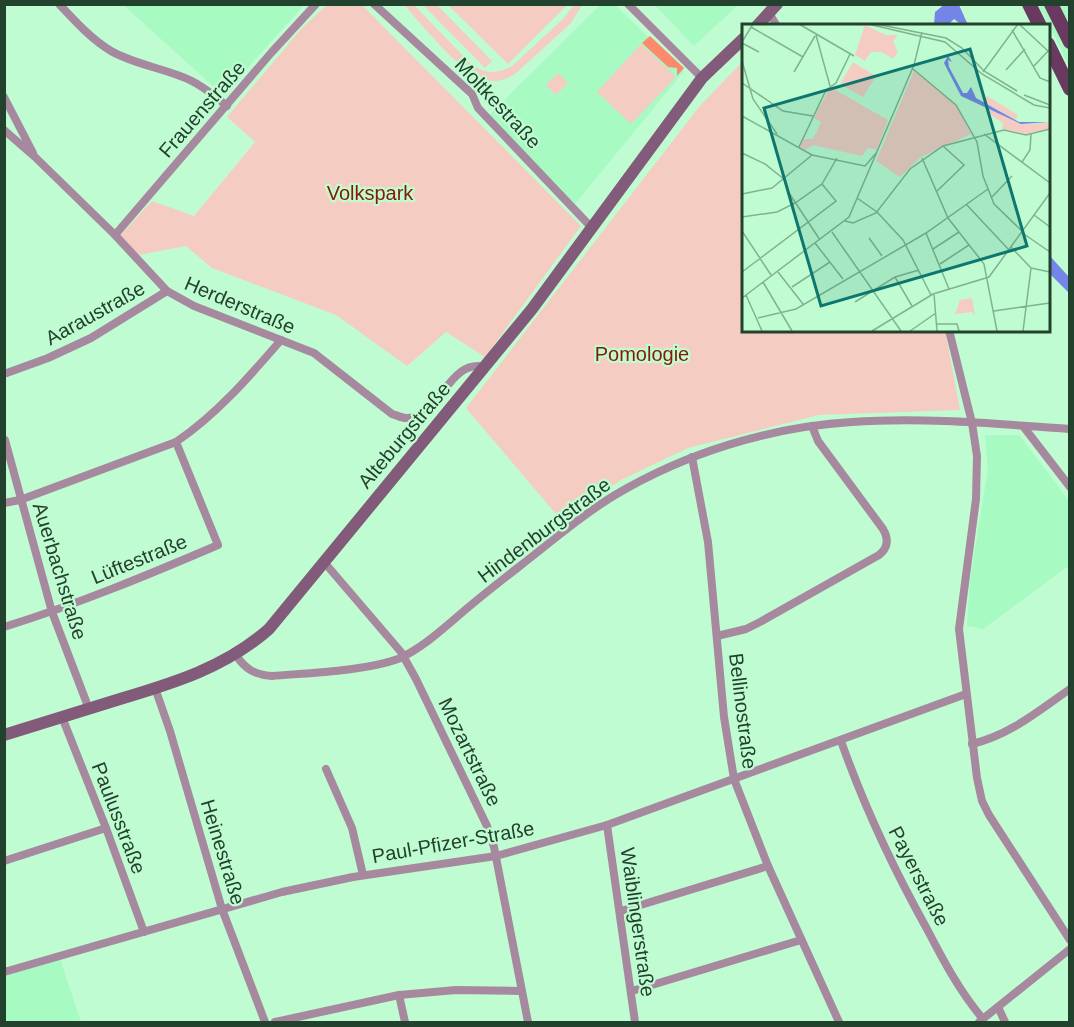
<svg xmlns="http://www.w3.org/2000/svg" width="1074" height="1027" font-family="Helvetica,sans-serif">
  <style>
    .built { fill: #a6fac2 }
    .green { fill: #f5ccc1 }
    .forest { fill: #fe8a6e }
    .water { fill: #7485e7 }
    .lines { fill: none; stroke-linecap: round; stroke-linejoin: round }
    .street { stroke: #a6899f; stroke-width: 8 }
    .secondary { stroke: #835b7a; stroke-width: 12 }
    .primary { stroke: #693960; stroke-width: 14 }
    .labels { text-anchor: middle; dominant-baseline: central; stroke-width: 4.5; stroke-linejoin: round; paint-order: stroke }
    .street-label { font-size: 20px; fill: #23422e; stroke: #c0fcd2 }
    .park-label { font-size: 20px; fill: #821b00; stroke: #c0fcd2 }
    .inset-road { fill: none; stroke: #81b290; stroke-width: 1.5 }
    .view { fill: #0f766e; fill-opacity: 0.15; stroke: #0f766e; stroke-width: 3 }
    .inset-edge { fill: none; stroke: #23422e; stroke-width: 3 }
  </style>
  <rect width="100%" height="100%" fill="#c0fcd2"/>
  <g class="built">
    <polygon points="123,5 304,5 223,95"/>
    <polygon points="600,5 615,5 684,71 575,204 489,115"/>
    <polygon points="655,5 738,5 694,46"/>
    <polygon points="1038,5 1069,5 1069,67 1051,28"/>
    <polygon points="985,435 1019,435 1069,501 1070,565 983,629 967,626 970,580 988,469"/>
    <polygon points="59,956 81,1022 5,1022 5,972"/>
  </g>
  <g class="green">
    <polygon points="328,4 362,5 581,226 485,357 446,332 407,366 336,315 212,268 186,246 139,255 119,237 152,201 194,216 255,142 227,117 301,29"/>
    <path d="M405,5H414L472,65C487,74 497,74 512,66L563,19L574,5H582L571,23L515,74C508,78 501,81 493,81C466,81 428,31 411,13Z"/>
    <polygon points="423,5 437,5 492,61 485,68"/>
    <polygon points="448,5 567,5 508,64"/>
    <polygon points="641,44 676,77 631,124 597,92"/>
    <polygon points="744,60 744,330 945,330 960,410 819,415 688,448 621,480 561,520 466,408 699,107"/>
    <polygon points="558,73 568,83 556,95 546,85"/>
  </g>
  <polygon class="forest" points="650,36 684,68 677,76 677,68 668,67 642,43"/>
  <g class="water">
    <polygon points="945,4 959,5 968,25 962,25 954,19 948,25 934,25 935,12"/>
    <polygon points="1049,255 1069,277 1069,293 1049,273"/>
  </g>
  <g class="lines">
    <g class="street">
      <path d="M59,4C75,21 91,39 111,51C132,63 157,67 180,76C198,82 212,94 227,106"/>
      <polyline points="374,4 472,94 478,108 592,228"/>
      <polyline points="628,4 702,78"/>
      <polyline points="769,13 777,26"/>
      <polyline points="4,97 33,153"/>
      <path d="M4,130L35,157L115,235L167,291L194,306L314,353L392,414C396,415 402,418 406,418C441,418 448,357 486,367"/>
      <polyline points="115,235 271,53 316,4"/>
      <polyline points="949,330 972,423 977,456 976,499 959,629 977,778 982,801 989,815 1070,940"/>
      <polyline points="4,374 48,358 91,338 167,291"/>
      <polyline points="1023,426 1070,487"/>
      <polyline points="5,440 52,612 89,709"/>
      <polyline points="692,457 708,542 724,717 734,779 768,866 839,1022"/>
      <path d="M4,503L20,500L176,442C216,415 249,377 281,340"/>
      <polyline points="324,562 401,652 416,679 487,826 494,847 528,1022"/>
      <path d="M4,627C78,604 148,575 218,545L176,442"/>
      <path d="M717,636L746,629L760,622L879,555C888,548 889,539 883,529L818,441L812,426"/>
      <path d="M236,655C245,669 255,675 272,676C307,673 365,671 398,659C425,647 448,624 471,605C496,584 523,564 549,543C570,526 592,509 615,495C686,453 769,427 852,422C924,417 997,424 1070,429"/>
      <polyline points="155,688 170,731 222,909 265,1022"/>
      <polyline points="62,717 106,828 144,932"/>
      <path d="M841,741C864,806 893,868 927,929C943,960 960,992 983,1019"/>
      <path d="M972,744C1010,735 1038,711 1070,689"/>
      <polyline points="326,769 352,828 363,875"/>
      <polyline points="607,825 635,1022"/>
      <polyline points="4,861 106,828"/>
      <polyline points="621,911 768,866"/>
      <polyline points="4,972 282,892 353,877 496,856 607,825 966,694"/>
      <polyline points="632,991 801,940"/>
      <polyline points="399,995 405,1022"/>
      <polyline points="998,1007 1005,1022"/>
      <polyline points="275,1022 399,995 456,990 521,991"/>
      <polyline points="979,1022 1070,949"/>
    </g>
    <g class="secondary">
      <polyline points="757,26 777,4"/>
      <path d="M4,735C43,723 81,711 120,699C174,683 226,667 269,629L532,309L702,78L744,38"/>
    </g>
    <g class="primary">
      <polyline points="1029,4 1040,26"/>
      <polyline points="1051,4 1070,42"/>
      <polyline points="1048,44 1070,89"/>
    </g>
  </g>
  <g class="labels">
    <g class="street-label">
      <text transform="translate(498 103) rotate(47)">Moltkestraße</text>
      <text transform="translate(202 109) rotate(-49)">Frauenstraße</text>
      <text transform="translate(240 305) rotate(23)">Herderstraße</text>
      <text transform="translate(95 313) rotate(-29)">Aaraustraße</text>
      <text transform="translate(404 435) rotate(-50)">Alteburgstraße</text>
      <text transform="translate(544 530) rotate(-37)">Hindenburgstraße</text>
      <text transform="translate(139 559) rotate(-22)">Lüftestraße</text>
      <text transform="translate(60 571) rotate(73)">Auerbachstraße</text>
      <text transform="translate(743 711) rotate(83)">Bellinostraße</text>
      <text transform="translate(470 752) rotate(64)">Mozartstraße</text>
      <text transform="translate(119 818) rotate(69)">Paulusstraße</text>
      <text transform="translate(453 842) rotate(-10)">Paul-Pfizer-Straße</text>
      <text transform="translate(223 852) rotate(73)">Heinestraße</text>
      <text transform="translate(919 876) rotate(63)">Payerstraße</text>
      <text transform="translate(638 922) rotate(82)">Waiblingerstraße</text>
    </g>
    <g class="park-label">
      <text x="370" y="193">Volkspark</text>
      <text x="642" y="354">Pomologie</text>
    </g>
  </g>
  <g transform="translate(742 24)">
    <rect width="308" height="308" fill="#c0fcd2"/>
    <path d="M123,1L144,11H156L151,17L156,28L151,35L140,28H129L123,37L113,31ZM111,38L134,52L121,73L98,60ZM172,47L214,81L229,110L179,133L158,153L134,137ZM88,63L146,96L135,126L126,124L120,132L71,121L63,126L58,123L62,115H71L79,98L72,94ZM245,72L276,91L274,96L242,78ZM249,85L279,100L307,99V105L285,110L260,105L261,99L246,89ZM230,274L233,292L230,288L213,290L218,276Z" fill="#f5ccc1"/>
    <path d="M206,32L210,38L206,36L207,43L221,69H225L229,63L234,74L277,98H307L279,100L219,72L202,39Z" fill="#7485e7"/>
    <path class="inset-road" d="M57,0L112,32M126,0L203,18L240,50L292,81L308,84M134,0L204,14L220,24L242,47L275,67M277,0L306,27M9,3L61,33M270,6L298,54L308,58M74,11L88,62M0,18L11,0M0,19L17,28M0,37L11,75L35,110M292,42L308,25M171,45L214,81L235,118L241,152L252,180L280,207M264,46L283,25M52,48L73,12M241,48L276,0M0,59L41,87L71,92M282,71L308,81M0,92L70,131L123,142L135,128M242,110L308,159M57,123L84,66L94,59L108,30M0,129L23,140L43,156M180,134L206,194L242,240L255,307M280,138L288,126L289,110M195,167L222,141L201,122M47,169L78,216M0,170L30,164L70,131M115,174L135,188L161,216L189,271M249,174L270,152M224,180L267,226M292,191L308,203M0,193L35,188L53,179L80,160L95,134M103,197L111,199L134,189L168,145L201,122L262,106L284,111L308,105M0,207L29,251M90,208L159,307M279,208L308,228M184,209L207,265M127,214L140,232M73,219L101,255M269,223L289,244L281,307M191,225L217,208M198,240L227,221M289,244L308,248M0,248L94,177L80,160M36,248L61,280M153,253L170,282M21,258L50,307M50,263L88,238M192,270L195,307M4,271L20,307M0,274L107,193L172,41L180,8M113,278L153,253L177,246M252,287L308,279M16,294L54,285L184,209L246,165M195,300H215L217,307M130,307L191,270L247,253L308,169M168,307L194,289"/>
    <path class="view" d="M228,25L285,222L79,282L22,84Z"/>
    <rect width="308" height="308" class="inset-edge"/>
  </g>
  <rect width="1074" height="1027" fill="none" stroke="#23422e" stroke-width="12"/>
</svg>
